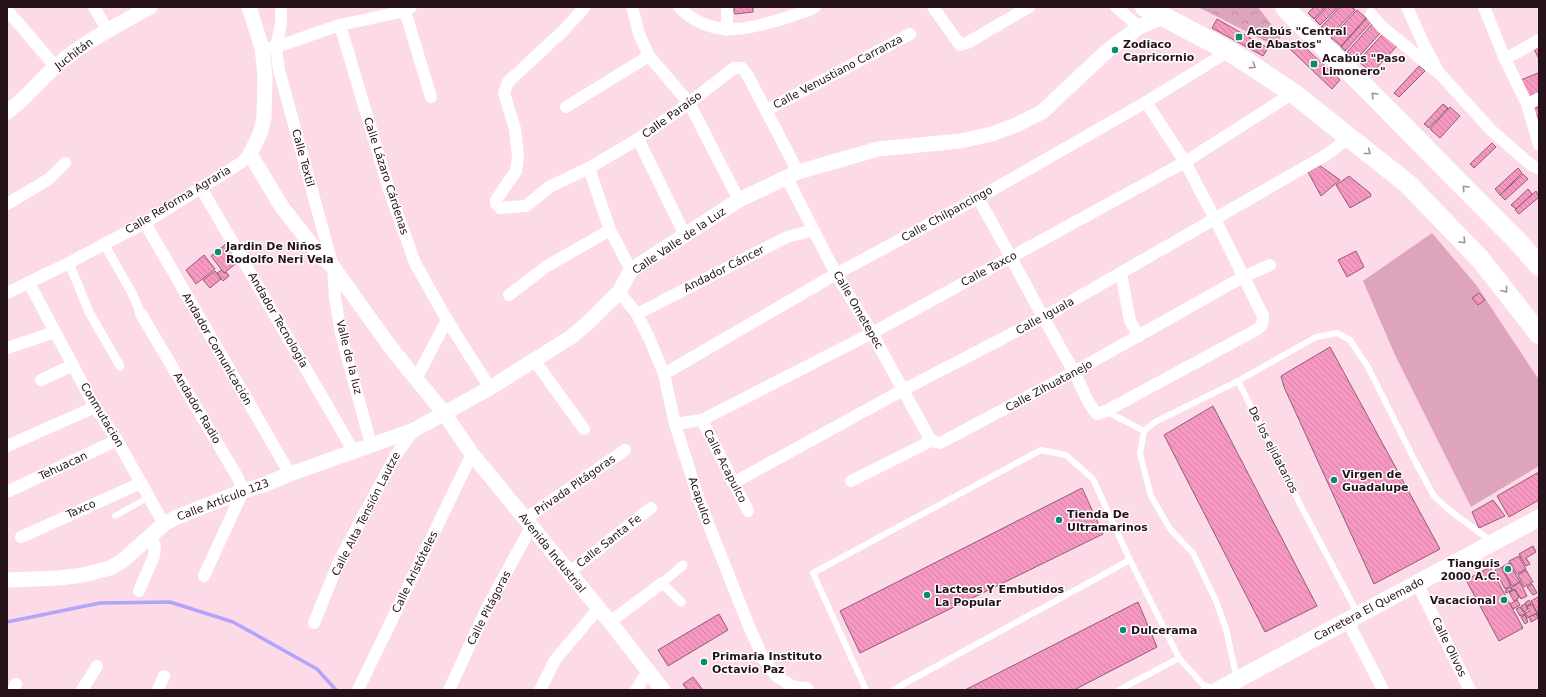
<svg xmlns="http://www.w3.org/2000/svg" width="1546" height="697" font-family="'DejaVu Sans',sans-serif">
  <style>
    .grass { fill: #dea4bc }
    .park { fill: url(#park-crowns) }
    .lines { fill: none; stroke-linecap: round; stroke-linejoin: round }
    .stream { stroke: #b4a3fa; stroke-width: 3.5 }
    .building { fill: url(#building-back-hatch); stroke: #905e74 }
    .service { stroke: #fff; stroke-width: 6 }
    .pedestrian { stroke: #fff; stroke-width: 9 }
    .minor { stroke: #fff; stroke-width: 12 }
    .tertiary { stroke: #fff; stroke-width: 15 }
    .secondary { stroke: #fff; stroke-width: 17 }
    .trunk { stroke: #fff; stroke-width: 20 }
    .oneway { stroke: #9d9498 }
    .poi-dot { fill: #0a8b6f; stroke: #fff; stroke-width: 1.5 }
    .labels { text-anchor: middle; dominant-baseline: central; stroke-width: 3; stroke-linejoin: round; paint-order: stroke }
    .poi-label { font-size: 11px; font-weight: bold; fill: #26121b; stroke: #fff; text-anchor: start }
    .street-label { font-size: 11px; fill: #26121b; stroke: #fff }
  </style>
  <defs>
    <pattern id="park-crowns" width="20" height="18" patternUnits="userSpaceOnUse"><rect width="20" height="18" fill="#dea4bc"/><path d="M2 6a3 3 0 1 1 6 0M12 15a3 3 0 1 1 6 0" fill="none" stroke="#be8ca1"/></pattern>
    <pattern id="building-back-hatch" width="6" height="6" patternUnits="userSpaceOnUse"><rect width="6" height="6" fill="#f698c2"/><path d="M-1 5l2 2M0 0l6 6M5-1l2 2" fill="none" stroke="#d382a6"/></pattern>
  </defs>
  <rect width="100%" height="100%" fill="#fddae8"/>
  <polygon class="grass" points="1432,233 1477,286 1539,380 1539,466 1471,507 1395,355 1363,281"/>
  <polygon class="park" points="1198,7 1258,7 1281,37 1275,46"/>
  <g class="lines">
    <polyline class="stream" points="7,622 100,603 170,602 233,622 317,669 336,690"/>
  </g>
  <g class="building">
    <polygon points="734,7 753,7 753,12 735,14 734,12"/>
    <polygon points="1314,7 1325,7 1314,19 1308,13"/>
    <polygon points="1327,7 1338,7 1320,25 1315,20"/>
    <polygon points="1340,7 1352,7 1355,10 1330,36 1321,27"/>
    <polygon points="1357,10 1366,18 1341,46 1331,38"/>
    <polygon points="1367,18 1371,22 1345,51 1341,47"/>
    <polygon points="1217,19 1268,48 1263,56 1212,28"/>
    <polygon points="1373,23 1382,31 1356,60 1347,52"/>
    <polygon points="1383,34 1397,46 1372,73 1358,61"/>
    <polygon points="1297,40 1340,80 1332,89 1289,48"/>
    <polygon points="1539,46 1539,59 1534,49"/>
    <polygon points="1419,66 1425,71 1399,97 1394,93"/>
    <polygon points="1538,73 1539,76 1539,92 1527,97 1521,80"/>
    <polygon points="1443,104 1448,108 1429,128 1424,124"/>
    <polygon points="1539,106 1539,120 1533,110"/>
    <polygon points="1450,107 1460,116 1440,138 1430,129"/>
    <polygon points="1492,143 1496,147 1474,168 1470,164"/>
    <polygon points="1319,165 1340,180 1321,196 1308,172"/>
    <polygon points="1518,168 1522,173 1500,195 1495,189"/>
    <polygon points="1523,174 1528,179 1505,200 1500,195"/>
    <polygon points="1349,176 1370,193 1371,196 1350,208 1336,185"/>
    <polygon points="1528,189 1532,194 1516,209 1511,205"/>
    <polygon points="1536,191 1539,197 1519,214 1515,210"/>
    <polygon points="226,244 239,261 224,273 211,256"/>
    <polygon points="1356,251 1364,267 1347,277 1338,260"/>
    <polygon points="204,255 215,269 196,284 186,270"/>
    <polygon points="222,270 224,273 226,272 229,276 223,281 217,273"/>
    <polygon points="215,271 221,279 210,288 203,280"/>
    <polygon points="1479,293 1485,300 1478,305 1472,298"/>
    <polygon points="1330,347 1440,549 1374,584 1284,387 1281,376"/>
    <polygon points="1213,406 1317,606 1265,632 1164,435"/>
    <polygon points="1539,472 1539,500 1509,517 1497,496"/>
    <polygon points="1082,488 1103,534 860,653 840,611"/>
    <polygon points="1493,500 1505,516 1479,528 1472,512"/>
    <polygon points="1533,546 1536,552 1526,558 1530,564 1526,566 1519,554"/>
    <polygon points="1519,556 1526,569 1517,574 1509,561"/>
    <polygon points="1509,563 1520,582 1512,586 1502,567"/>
    <polygon points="1490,567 1523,628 1499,641 1466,580"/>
    <polygon points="1501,567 1511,586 1505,589 1495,570"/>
    <polygon points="1526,570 1533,582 1524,587 1518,575"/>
    <polygon points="1520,582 1527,596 1521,599 1515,589 1513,590 1511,588"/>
    <polygon points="1532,584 1537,593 1533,595 1527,587"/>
    <polygon points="1510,587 1512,590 1506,593 1505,591 1507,590 1506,589"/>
    <polygon points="1515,590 1519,598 1514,601 1509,592"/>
    <polygon points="1538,597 1539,598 1539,618 1537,614 1538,614 1531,601"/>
    <polygon points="1517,600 1520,605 1513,609 1510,604"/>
    <polygon points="1529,600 1531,604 1527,606 1525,603"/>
    <polygon points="1138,602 1157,647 1074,690 965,690"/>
    <polygon points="1525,604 1528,609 1524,612 1521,606"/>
    <polygon points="1532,604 1537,613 1527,618 1525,613 1530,611 1527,607"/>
    <polygon points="1520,607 1525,614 1520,616 1516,609"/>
    <polygon points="719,614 728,630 668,666 658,650"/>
    <polygon points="1536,614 1538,618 1531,622 1529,617"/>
    <polygon points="1525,615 1528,622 1525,624 1521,617"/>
    <polygon points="693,677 703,690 687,690 683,684"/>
  </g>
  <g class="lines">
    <g class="service">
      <polyline points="1238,381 1303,510 1358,614"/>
      <polyline points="1106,411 1144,431"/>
      <polyline points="1144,431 1155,422 1238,381 1316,337 1337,333 1350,340 1368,367 1416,463 1434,496 1448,509 1492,542"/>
      <polyline points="1144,431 1140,454 1151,496 1170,529 1193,553 1216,601 1226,629 1237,679"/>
      <polyline points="115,516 149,497"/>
      <polyline points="866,690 813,573 1041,450 1066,455 1093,479 1130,560 1179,658 1207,689"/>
      <polyline points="893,690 1130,560"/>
      <polyline points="1119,690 1179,658"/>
    </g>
    <g class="pedestrian">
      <polyline points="104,244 132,293 141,314"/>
      <polyline points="69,263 89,312 120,366"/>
      <polyline points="681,602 662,583 683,565"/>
    </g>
    <g class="minor">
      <polyline points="94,7 108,31"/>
      <polyline points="281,7 281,24 276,47 279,70 333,267 335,297 341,334 371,445"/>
      <polyline points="585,7 563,31 508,82 504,93 515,129 518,156 516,171 496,200 496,204 500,208 526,206 549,187 589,168 638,139 689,103 734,68 742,68 747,74 798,172"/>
      <polyline points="632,7 639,34 649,56 689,103 739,200"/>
      <path d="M679,7C717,46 763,24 807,11L815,7"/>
      <polyline points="727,7 727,30"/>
      <polyline points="933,7 960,45 967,43 1029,7"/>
      <polyline points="1116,7 1139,27"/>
      <polyline points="1407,7 1424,45 1437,69"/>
      <polyline points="1484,7 1505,59 1527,104 1539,145"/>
      <polyline points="7,10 55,66"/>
      <polyline points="405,11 431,97"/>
      <polyline points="1371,14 1381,26 1441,75 1491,130 1531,165 1539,169"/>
      <polyline points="340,25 390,193 415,263 447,320 490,388"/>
      <polyline points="269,48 276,47 340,25 405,11 411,7"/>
      <polyline points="1505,59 1539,40"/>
      <polyline points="1527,104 1539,98"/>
      <polyline points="566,107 649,56"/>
      <polyline points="767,110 910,34"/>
      <polyline points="638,139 685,235"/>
      <polyline points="589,168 610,230 631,270"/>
      <polyline points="787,178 836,274 872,333 931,441"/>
      <polyline points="201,188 354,452"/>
      <path d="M978,198C1010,254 1039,312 1072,368C1081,383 1085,401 1097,414L1106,411L1256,330L1262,325L1263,316L1215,219L1185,162L1146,102"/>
      <polyline points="7,204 49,179 65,163"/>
      <polyline points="145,223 290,474"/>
      <polyline points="1121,273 1130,321 1139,336"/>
      <polyline points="29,283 95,407 117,440 164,524"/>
      <polyline points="619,292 637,314 649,338 664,374 675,424 699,500 748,624 764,660 776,676 794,687 807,688 808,690"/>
      <polyline points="7,293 69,263 104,244 145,223 242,162 250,154"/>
      <polyline points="509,295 547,266 610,230"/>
      <polyline points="141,314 238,478 243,491 204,576"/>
      <polyline points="637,314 787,237 813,230"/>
      <polyline points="7,348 55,332"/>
      <polyline points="534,360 584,429"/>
      <polyline points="664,374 836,274 978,198 1146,102 1229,51"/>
      <polyline points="416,379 447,320"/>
      <polyline points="41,380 73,365"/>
      <polyline points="702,420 748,511"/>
      <polyline points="675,424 702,420 872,333 1185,162 1293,93"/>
      <polyline points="7,446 95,407"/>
      <polyline points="851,481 931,441 940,443 944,441 1074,372 1243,277 1270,265"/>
      <polyline points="733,483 903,390 1042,318 1326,155 1350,137"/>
      <polyline points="9,491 117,440"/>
      <polyline points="525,519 625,450"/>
      <polyline points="21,537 141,483"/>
      <polyline points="568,573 651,508"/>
      <polyline points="1417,583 1470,690"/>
      <polyline points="139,591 154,556 155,547 151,535"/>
      <polyline points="1347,620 1383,690"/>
      <polyline points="610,622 662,583"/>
      <polyline points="314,623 340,559 396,455 414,430"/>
      <polyline points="1207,689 1208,690"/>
      <polyline points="13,690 16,684"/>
      <polyline points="82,690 97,666"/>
      <polyline points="158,690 164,676"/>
      <polyline points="358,690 472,454"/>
      <polyline points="449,690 487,608 531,527"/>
      <polyline points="540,690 555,660 598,609"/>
      <polyline points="636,690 648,671"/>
    </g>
    <g class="tertiary">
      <polyline points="249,7 262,48 265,77 264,118 260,134 250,154 282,207 318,253 333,267 391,348 444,413 472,454 610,622 663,690"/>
      <path d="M7,112C26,99 39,81 56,66C85,41 118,25 150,7"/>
      <polyline points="7,580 60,578 83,575 110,568 122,561 164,524 177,517 243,491 263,485 290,474 414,430 490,388 571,337 591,320 619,292 631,270 739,200 798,172 878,149 960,141 992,134 1016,125 1042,112 1107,51 1139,27 1163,17"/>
    </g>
    <polyline class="secondary" points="1218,690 1539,518"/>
    <g class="trunk">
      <polyline points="1145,7 1229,51 1263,73 1293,93 1408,184 1481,260 1539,334"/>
      <polyline points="1285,7 1289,12 1360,82 1522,246 1539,266"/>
    </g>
  </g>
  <defs><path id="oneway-chevron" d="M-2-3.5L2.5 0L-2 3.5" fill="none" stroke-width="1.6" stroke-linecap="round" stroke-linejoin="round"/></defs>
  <g class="oneway">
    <use href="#oneway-chevron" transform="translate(1253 66) rotate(32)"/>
    <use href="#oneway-chevron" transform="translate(1374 95) rotate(-134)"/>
    <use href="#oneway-chevron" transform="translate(1368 152) rotate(38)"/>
    <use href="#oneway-chevron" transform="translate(1465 188) rotate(-134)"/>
    <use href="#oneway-chevron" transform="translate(1463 241) rotate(46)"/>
    <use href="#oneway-chevron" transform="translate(1505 290) rotate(52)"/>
  </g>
  <g class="poi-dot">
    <rect x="1235" y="33" width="8" height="8" rx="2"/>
    <circle cx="1115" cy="50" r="4"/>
    <rect x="1310" y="60" width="8" height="8" rx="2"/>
    <circle cx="218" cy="252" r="4"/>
    <circle cx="1334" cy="480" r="4"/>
    <circle cx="1059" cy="520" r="4"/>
    <circle cx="1508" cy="569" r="4"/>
    <circle cx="927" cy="595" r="4"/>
    <circle cx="1504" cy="600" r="4"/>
    <circle cx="1123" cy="630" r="4"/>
    <circle cx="704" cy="662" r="4"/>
  </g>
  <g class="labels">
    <g class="poi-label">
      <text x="1247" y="31">Acabús "Central<tspan x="1247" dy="13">de Abastos"</tspan></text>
      <text x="1123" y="44">Zodiaco<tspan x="1123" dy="13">Capricornio</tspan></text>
      <text x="1322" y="58">Acabús "Paso<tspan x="1322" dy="13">Limonero"</tspan></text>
      <text x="226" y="246">Jardin De Niños<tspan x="226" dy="13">Rodolfo Neri Vela</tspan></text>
      <text x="1342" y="474">Virgen de<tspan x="1342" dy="13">Guadalupe</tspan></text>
      <text x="1067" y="514">Tienda De<tspan x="1067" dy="13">Ultramarinos</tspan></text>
      <text x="1500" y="563" text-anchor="end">Tianguis<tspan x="1500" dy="13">2000 A.C.</tspan></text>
      <text x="935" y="589">Lacteos Y Embutidos<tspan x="935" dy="13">La Popular</tspan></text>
      <text x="1496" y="600" text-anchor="end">Vacacional</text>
      <text x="1131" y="630">Dulcerama</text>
      <text x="712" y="656">Primaria Instituto<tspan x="712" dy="13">Octavio Paz</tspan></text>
    </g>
    <g class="street-label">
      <text transform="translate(74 54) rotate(-37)">Juchitán</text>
      <text transform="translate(838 72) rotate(-28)">Calle Venustiano Carranza</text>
      <text transform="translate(672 115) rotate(-36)">Calle Paraíso</text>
      <text transform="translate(303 158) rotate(75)">Calle Textil</text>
      <text transform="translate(386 176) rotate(72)">Calle Lázaro Cárdenas</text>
      <text transform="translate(178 200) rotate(-31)">Calle Reforma Agraria</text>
      <text transform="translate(947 214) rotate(-29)">Calle Chilpancingo</text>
      <text transform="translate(679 241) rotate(-34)">Calle Valle de la Luz</text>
      <text transform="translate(724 269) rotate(-27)">Andador Cáncer</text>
      <text transform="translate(989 269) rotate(-28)">Calle Taxco</text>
      <text transform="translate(858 310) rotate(60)">Calle Ometepec</text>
      <text transform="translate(1045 316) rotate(-29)">Calle Iguala</text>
      <text transform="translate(278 320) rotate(60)">Andador Tecnología</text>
      <text transform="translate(217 349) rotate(60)">Andador Comunicación</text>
      <text transform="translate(349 357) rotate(76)">Valle de la luz</text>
      <text transform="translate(1049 386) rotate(-28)">Calle Zihuatanejo</text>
      <text transform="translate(197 408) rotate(59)">Andador Radio</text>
      <text transform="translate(102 415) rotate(59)">Conmutacion</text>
      <text transform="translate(1273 450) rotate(63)">De los ejidatarios</text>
      <text transform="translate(63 466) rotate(-25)">Tehuacan</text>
      <text transform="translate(725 466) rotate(63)">Calle Acapulco</text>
      <text transform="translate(575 485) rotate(-35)">Privada Pitágoras</text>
      <text transform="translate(223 500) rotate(-21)">Calle Artículo 123</text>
      <text transform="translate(700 501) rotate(71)">Acapulco</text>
      <text transform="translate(81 509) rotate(-24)">Taxco</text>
      <text transform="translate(366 514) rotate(-63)">Calle Alta Tensión Lautze</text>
      <text transform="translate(609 541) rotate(-38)">Calle Santa Fe</text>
      <text transform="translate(552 553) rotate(51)">Avenida Industrial</text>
      <text transform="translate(415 572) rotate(-64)">Calle Aristóteles</text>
      <text transform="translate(489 608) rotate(-63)">Calle Pitágoras</text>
      <text transform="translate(1369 609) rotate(-28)">Carretera El Quemado</text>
      <text transform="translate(1449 647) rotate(64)">Calle Olivos</text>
    </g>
  </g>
  <rect width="1546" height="697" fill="none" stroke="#26121b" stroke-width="16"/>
</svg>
